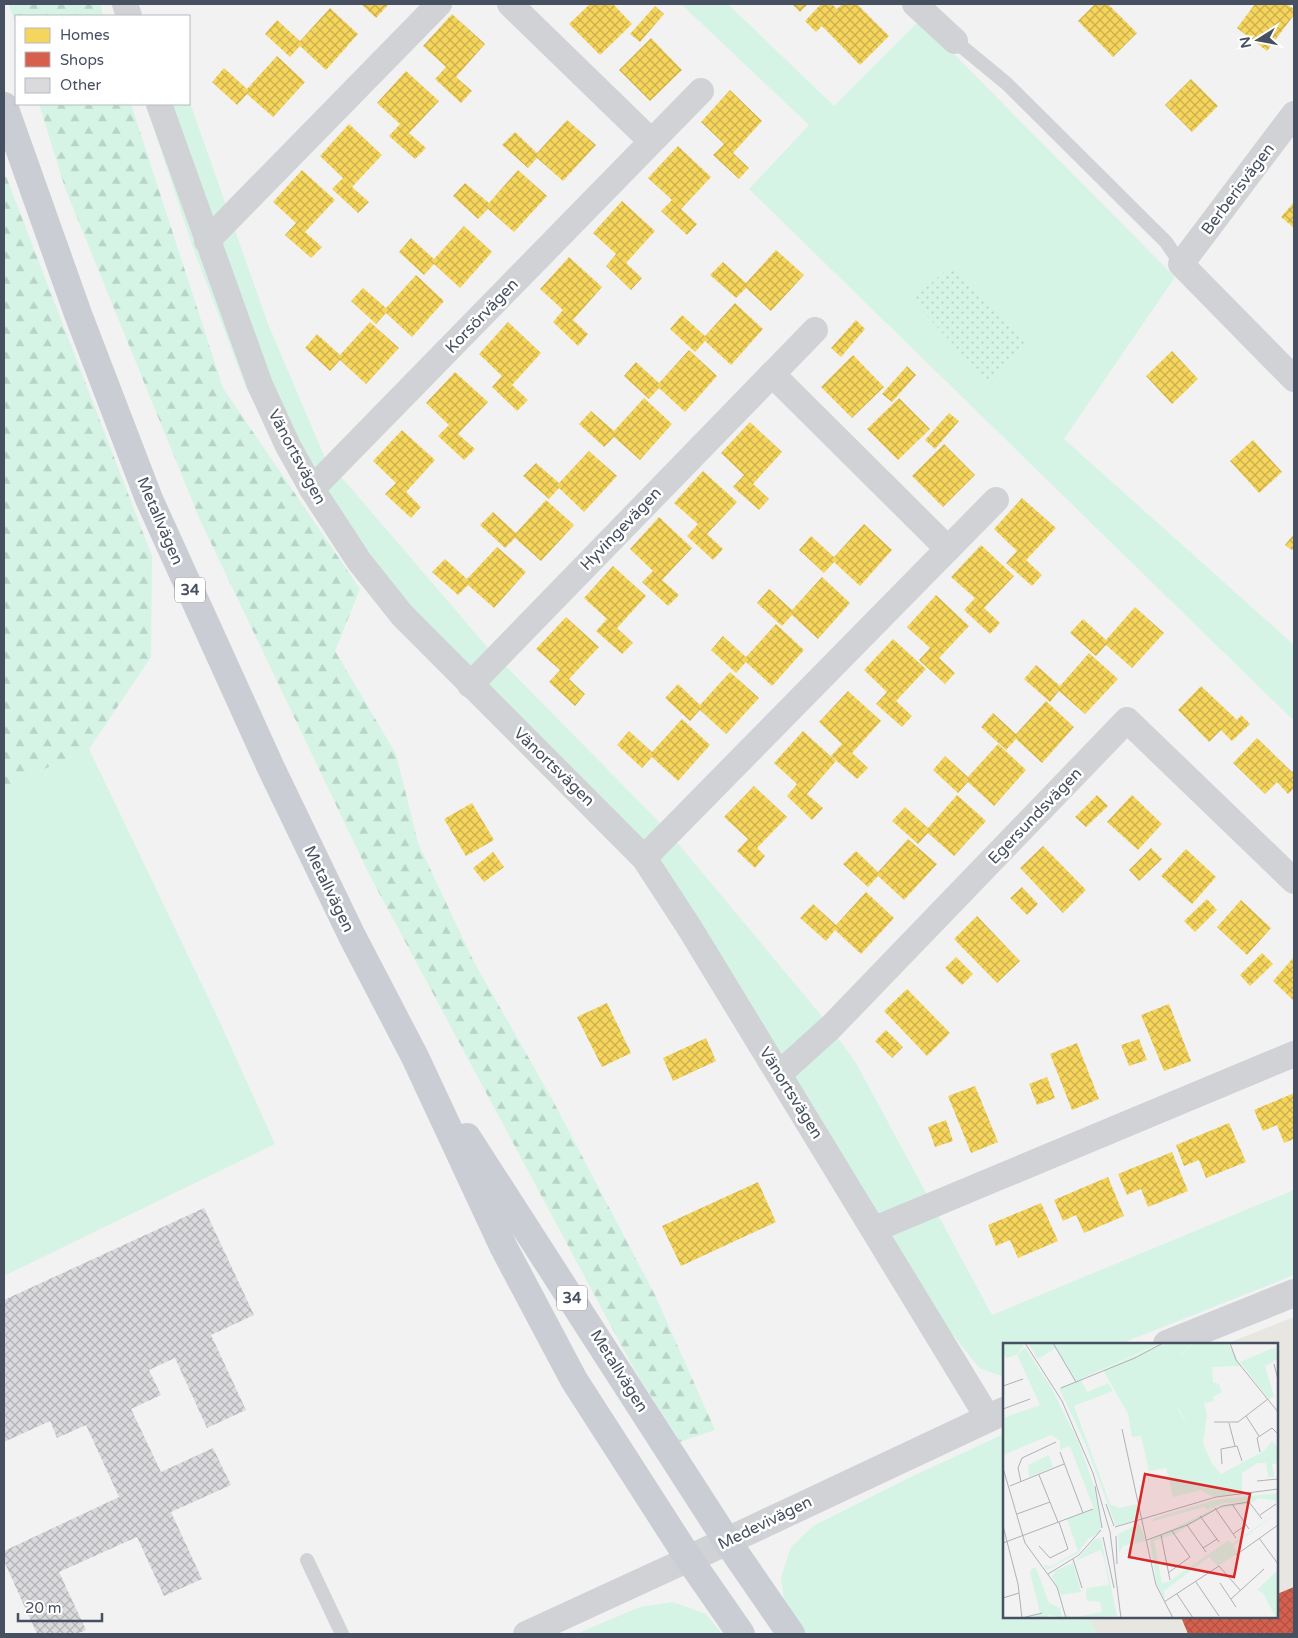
<svg xmlns="http://www.w3.org/2000/svg" width="1298" height="1638" font-family="'Varela Round',sans-serif">
  <style>
    .commercial { fill: #e7e6e0 }
    .grass { fill: #d5f4e5 }
    .forest { fill: url(#forest-firs) }
    .park { fill: url(#park-dots) }
    .homes { fill: url(#homes-cross-hatch) }
    .shops { fill: url(#shops-cross-hatch) }
    .building { fill: url(#building-cross-hatch) }
    .lines { fill: none; stroke-linecap: round; stroke-linejoin: round }
    .service { stroke: #d0d2d5; stroke-width: 14 }
    .minor { stroke: #d0d2d5; stroke-width: 26 }
    .tertiary { stroke: #d0d2d5; stroke-width: 28 }
    .primary { stroke: #cacdd3; stroke-width: 28 }
    .labels { text-anchor: middle; dominant-baseline: central; stroke-width: 5; stroke-linejoin: round; paint-order: stroke }
    .shield { fill: #fff; stroke: #7e8490; stroke-width: 1 }
    .shield-label { font-size: 15px; font-weight: bold; fill: #465061 }
    .street-label { font-size: 16px; fill: #465061; stroke: #fff }
    .inset-road { fill: none; stroke: #aeb1b8; stroke-width: 1 }
    .view { fill: #d62828; fill-opacity: 0.15; stroke: #d62828; stroke-width: 2.5 }
    .inset-edge { fill: none; stroke: #465061; stroke-width: 2.5 }
  </style>
  <defs>
    <pattern id="forest-firs" width="22" height="20" patternUnits="userSpaceOnUse" patternTransform="scale(1.25)"><rect width="22" height="20" fill="#d5f4e5"/><path d="M5 1l3.5 6h-7zM16 11l3.5 6h-7z" fill="#b8d3c7"/></pattern>
    <pattern id="park-dots" width="8" height="8" patternUnits="userSpaceOnUse" patternTransform="scale(1.25)"><rect width="8" height="8" fill="#d5f4e5"/><path d="M2 2h.1M6 6h.1" fill="none" stroke="#b8d3c7" stroke-width="1.8" stroke-linecap="round"/></pattern>
    <pattern id="homes-cross-hatch" width="8" height="8" patternUnits="userSpaceOnUse" patternTransform="scale(1.25)"><rect width="8" height="8" fill="#f6d55c"/><path d="M0 0l8 8M0 8l8-8" fill="none" stroke="#c9af4f"/></pattern>
    <pattern id="shops-cross-hatch" width="8" height="8" patternUnits="userSpaceOnUse" patternTransform="scale(1.25)"><rect width="8" height="8" fill="#d6604d"/><path d="M0 0l8 8M0 8l8-8" fill="none" stroke="#af5243"/></pattern>
    <pattern id="building-cross-hatch" width="8" height="8" patternUnits="userSpaceOnUse" patternTransform="scale(1.25)"><rect width="8" height="8" fill="#dadadd"/><path d="M0 0l8 8M0 8l8-8" fill="none" stroke="#b3b3b7"/></pattern>
  </defs>
  <rect width="100%" height="100%" fill="#f3f2f2"/>
  <polygon class="commercial" points="1294,1317 1294,1634 1097,1634 1089,1617 1277,1617 1277,1344 1226,1344"/>
  <g class="grass">
    <polygon points="681,4 728,4 834,106 920,20 1175,277 1064,439 1294,645 1294,721 749,189 809,125"/>
    <polygon points="189,100 268,324 325,458 489,649 665,828 825,1020 856,1063 992,1315 1294,1190 1294,1275 1120,1344 1004,1344 1004,1377 979,1368 868,1226 633,862 307,487 246,388 192,245 146,104 189,104"/>
    <polygon points="89,749 217,1016 275,1144 4,1276 4,787"/>
    <polygon points="1004,1434 1004,1617 1089,1617 1097,1634 805,1634 784,1600 781,1577 791,1547 813,1526 915,1475"/>
    <polygon points="673,1602 706,1614 722,1634 576,1634 640,1607"/>
  </g>
  <g class="forest">
    <polygon points="9,4 100,4 103,16 16,16 16,26"/>
    <polygon points="39,104 131,104 223,388 360,589 335,651 396,754 418,843 473,960 552,1099 655,1295 715,1430 680,1442 633,1367 369,874 200,520 65,188"/>
    <polygon points="4,171 152,556 151,657 89,749 4,787"/>
  </g>
  <polygon class="park" points="950,267 1031,342 990,384 912,300"/>
  <g class="homes">
    <polygon points="361,4 389,4 376,18"/>
    <polygon points="590,4 613,4 632,24 600,55 569,24"/>
    <polygon points="792,4 808,4 800,12"/>
    <polygon points="821,4 832,4 837,9 842,4 857,4 889,36 860,65 822,26 816,32 805,21"/>
    <polygon points="1095,4 1108,4 1137,33 1113,57 1078,21"/>
    <polygon points="1255,4 1287,4 1294,9 1294,15 1267,51 1237,28"/>
    <polygon points="655,6 664,14 640,42 630,34"/>
    <polygon points="330,8 358,34 326,70 300,46 290,57 265,34 277,20 300,41"/>
    <polygon points="452,14 485,44 456,77 472,91 461,103 435,79 446,67 423,46"/>
    <polygon points="651,38 682,70 650,101 619,70"/>
    <polygon points="277,56 305,82 273,117 247,94 237,105 212,82 224,68 247,89"/>
    <polygon points="406,71 439,101 409,133 426,148 415,159 389,136 400,124 377,103"/>
    <polygon points="1191,79 1218,106 1192,132 1165,105"/>
    <polygon points="730,90 762,121 733,153 749,168 739,179 713,155 724,144 701,122"/>
    <polygon points="567,120 596,145 563,181 537,158 528,168 502,145 515,132 537,153"/>
    <polygon points="349,124 382,155 352,187 369,202 358,213 332,189 343,178 320,156"/>
    <polygon points="678,146 711,177 681,209 697,224 687,235 661,211 672,200 648,178"/>
    <polygon points="302,170 335,200 305,232 322,247 311,258 285,235 296,223 273,202"/>
    <polygon points="518,170 547,196 514,232 488,209 478,219 453,196 465,183 489,203"/>
    <polygon points="622,201 655,231 626,263 642,278 631,290 606,266 616,254 593,233"/>
    <polygon points="1294,202 1294,228 1281,217"/>
    <polygon points="464,226 492,252 460,288 434,264 424,275 399,252 411,238 434,259"/>
    <polygon points="776,250 804,275 771,311 746,288 736,298 710,275 723,262 746,283"/>
    <polygon points="569,257 602,287 573,320 588,334 578,346 553,322 563,310 540,289"/>
    <polygon points="416,275 444,301 412,337 386,313 376,324 351,301 363,288 386,308"/>
    <polygon points="735,303 763,329 731,365 705,341 695,352 670,329 682,315 705,336"/>
    <polygon points="856,320 865,329 841,357 831,348"/>
    <polygon points="370,322 399,348 366,384 340,360 330,371 305,348 317,334 340,355"/>
    <polygon points="508,322 541,353 512,385 528,400 517,411 492,387 502,376 479,354"/>
    <polygon points="689,350 717,376 685,412 659,388 649,399 624,376 636,362 659,383"/>
    <polygon points="1172,351 1198,379 1172,404 1146,376"/>
    <polygon points="853,355 884,387 852,418 821,387"/>
    <polygon points="907,366 916,375 892,402 882,394"/>
    <polygon points="455,372 488,402 458,434 475,449 464,460 438,436 449,425 426,403"/>
    <polygon points="644,398 672,424 640,460 614,437 604,447 579,424 591,411 614,431"/>
    <polygon points="899,398 930,429 898,460 867,429"/>
    <polygon points="949,413 959,421 935,449 925,440"/>
    <polygon points="750,422 782,452 753,484 769,499 759,510 733,487 744,475 721,453"/>
    <polygon points="402,430 435,460 406,492 421,507 411,518 385,494 396,483 373,461"/>
    <polygon points="1253,440 1282,472 1259,493 1230,461"/>
    <polygon points="944,444 975,475 943,507 912,476"/>
    <polygon points="589,451 617,476 584,512 559,488 549,499 523,476 536,463 559,483"/>
    <polygon points="703,471 737,502 707,534 723,549 713,560 687,536 698,524 674,503"/>
    <polygon points="1022,498 1056,528 1026,560 1042,575 1032,586 1006,563 1017,551 994,529"/>
    <polygon points="546,500 574,525 541,561 515,538 505,548 480,525 493,512 516,533"/>
    <polygon points="659,517 692,548 662,580 679,595 668,606 642,582 653,571 630,549"/>
    <polygon points="864,524 892,550 860,586 834,562 824,573 799,550 811,536 834,557"/>
    <polygon points="1294,534 1294,548 1292,550 1285,545"/>
    <polygon points="981,545 1014,576 984,608 1000,623 990,634 964,610 975,598 951,577"/>
    <polygon points="497,547 526,572 494,608 468,585 458,595 432,572 445,559 467,579"/>
    <polygon points="613,566 646,596 617,628 633,643 622,654 596,631 607,619 584,598"/>
    <polygon points="822,577 850,603 818,639 792,615 782,626 757,603 769,589 792,610"/>
    <polygon points="936,595 969,626 939,658 955,673 945,684 919,660 930,648 907,627"/>
    <polygon points="1135,607 1164,633 1132,668 1106,645 1096,656 1070,633 1083,619 1106,640"/>
    <polygon points="566,617 599,647 569,679 585,694 575,706 549,682 560,670 536,649"/>
    <polygon points="776,624 804,650 772,686 746,662 736,673 711,650 723,636 746,657"/>
    <polygon points="893,639 926,669 896,701 912,716 902,727 876,704 887,692 864,670"/>
    <polygon points="1089,653 1118,679 1085,714 1059,691 1050,702 1024,679 1036,665 1060,686"/>
    <polygon points="730,672 759,698 726,734 700,710 690,721 665,698 678,684 700,705"/>
    <polygon points="1201,686 1237,720 1241,715 1250,724 1232,741 1221,730 1209,742 1178,710"/>
    <polygon points="848,691 881,721 852,753 868,768 857,779 831,756 842,744 819,722"/>
    <polygon points="1046,701 1074,727 1042,763 1016,739 1006,750 981,727 993,713 1016,734"/>
    <polygon points="682,719 710,745 678,781 652,757 642,768 617,745 629,731 652,752"/>
    <polygon points="803,731 836,761 807,794 823,808 812,820 787,796 797,784 774,763"/>
    <polygon points="1257,738 1292,772 1294,770 1294,788 1288,794 1277,782 1265,794 1233,763"/>
    <polygon points="998,744 1026,770 994,806 968,782 958,793 933,770 945,756 968,777"/>
    <polygon points="754,786 787,817 757,848 765,856 755,868 737,851 748,839 724,817"/>
    <polygon points="957,795 986,821 954,856 928,833 918,844 892,821 905,807 928,828"/>
    <polygon points="1097,795 1108,806 1086,827 1075,817"/>
    <polygon points="1132,795 1162,824 1138,850 1107,822"/>
    <polygon points="472,803 494,840 466,856 444,819"/>
    <polygon points="908,839 937,864 904,900 878,876 868,887 843,864 856,851 878,872"/>
    <polygon points="1043,846 1086,890 1063,913 1020,868"/>
    <polygon points="1151,848 1162,859 1139,881 1129,870"/>
    <polygon points="1186,849 1216,877 1192,904 1161,876"/>
    <polygon points="493,852 504,867 484,882 473,868"/>
    <polygon points="1022,887 1038,904 1027,915 1010,898"/>
    <polygon points="866,892 894,918 861,954 835,930 826,941 800,918 813,904 836,925"/>
    <polygon points="1207,899 1217,910 1195,932 1184,921"/>
    <polygon points="1241,900 1271,928 1247,955 1217,927"/>
    <polygon points="977,916 1020,961 997,983 954,939"/>
    <polygon points="1262,953 1273,964 1250,986 1240,975"/>
    <polygon points="956,957 973,974 962,985 945,968"/>
    <polygon points="1294,957 1294,1001 1273,981"/>
    <polygon points="907,989 950,1033 927,1056 884,1011"/>
    <polygon points="607,1003 631,1053 602,1067 577,1017"/>
    <polygon points="1169,1004 1191,1061 1164,1071 1141,1015"/>
    <polygon points="886,1030 903,1047 892,1058 875,1041"/>
    <polygon points="706,1038 716,1061 673,1081 663,1058"/>
    <polygon points="1139,1039 1147,1060 1129,1066 1121,1045"/>
    <polygon points="1077,1043 1099,1099 1072,1110 1050,1054"/>
    <polygon points="1047,1077 1055,1098 1037,1105 1029,1084"/>
    <polygon points="975,1086 998,1142 971,1153 948,1096"/>
    <polygon points="1294,1093 1294,1139 1284,1143 1277,1125 1263,1131 1254,1110"/>
    <polygon points="946,1120 953,1141 935,1147 928,1127"/>
    <polygon points="1229,1123 1246,1162 1206,1178 1199,1160 1184,1166 1176,1145"/>
    <polygon points="1172,1152 1188,1191 1148,1207 1141,1189 1127,1195 1118,1174"/>
    <polygon points="1108,1177 1124,1216 1084,1233 1076,1215 1063,1221 1054,1200"/>
    <polygon points="758,1182 776,1222 681,1266 662,1226"/>
    <polygon points="1041,1203 1058,1241 1018,1258 1010,1240 996,1246 988,1225"/>
  </g>
  <polygon class="shops" points="1294,1587 1294,1634 1188,1634 1181,1617 1277,1617 1277,1594"/>
  <polygon class="building" points="204,1208 254,1315 211,1335 246,1410 207,1428 175,1358 149,1370 161,1395 131,1409 161,1472 213,1448 231,1485 171,1512 202,1579 164,1596 137,1537 59,1572 86,1630 77,1634 37,1634 4,1561 4,1551 119,1497 86,1425 57,1438 50,1421 4,1442 4,1300"/>
  <g class="lines">
    <g class="service">
      <polyline points="955,41 1006,83 1166,242 1181,264"/>
      <polyline points="307,1560 342,1634"/>
    </g>
    <g class="minor">
      <polyline points="125,4 129,16"/>
      <polyline points="510,4 651,141"/>
      <polyline points="915,4 955,41"/>
      <polyline points="159,104 260,385 288,446 312,489 359,561 402,615 644,858 689,927 988,1418"/>
      <polyline points="1294,114 1181,264 1294,379"/>
      <polyline points="207,241 439,4"/>
      <polyline points="772,374 948,549"/>
      <polyline points="312,489 701,91"/>
      <polyline points="470,685 815,330"/>
      <polyline points="644,858 996,500"/>
      <polyline points="779,1074 831,1027 1127,720 1294,881"/>
      <polyline points="875,1229 1294,1054"/>
      <polyline points="526,1634 689,1559"/>
    </g>
    <g class="tertiary">
      <polyline points="1167,1344 1294,1293"/>
      <polyline points="689,1559 1004,1411"/>
    </g>
    <g class="primary">
      <polyline points="4,106 78,314 149,499 271,768 352,936 415,1057 504,1248 574,1380 689,1559 741,1634"/>
      <polyline points="467,1137 727,1541 791,1634"/>
    </g>
  </g>
  <g class="labels">
    <g class="shield">
      <rect x="175" y="577.5" width="30" height="25" rx="4"/>
      <rect x="557" y="1285.5" width="30" height="25" rx="4"/>
    </g>
    <g class="shield-label">
      <text x="190" y="590">34</text>
      <text x="572" y="1298">34</text>
    </g>
    <g class="street-label">
      <text transform="translate(1238 189) rotate(-53)">Berberisvägen</text>
      <text transform="translate(482 316) rotate(-46)">Korsörvägen</text>
      <text transform="translate(297 457) rotate(62)">Vänortsvägen</text>
      <text transform="translate(160 521) rotate(67)">Metallvägen</text>
      <text transform="translate(621 529) rotate(-46)">Hyvingevägen</text>
      <text transform="translate(554 767) rotate(44)">Vänortsvägen</text>
      <text transform="translate(1035 816) rotate(-46)">Egersundsvägen</text>
      <text transform="translate(329 889) rotate(64)">Metallvägen</text>
      <text transform="translate(791 1093) rotate(58)">Vänortsvägen</text>
      <text transform="translate(619 1371) rotate(58)">Metallvägen</text>
      <text transform="translate(765 1523) rotate(-26)">Medevivägen</text>
    </g>
  </g>
  <g transform="translate(1003 1343)">
    <rect width="275" height="275" fill="#f3f2f2"/>
    <path d="M160,0H189L178,12L175,67L187,87L198,147L170,154L163,125L146,128L138,93L129,94L125,71L100,27ZM22,4L49,46L75,98L91,143L98,182L97,189L85,196L75,210L44,227L40,221L47,224L75,208L64,176L91,166L67,103L57,107V98L48,92L0,112V75L37,62L14,12ZM78,36L84,49L105,40L110,48L71,63L107,161L116,165L134,161L135,176L113,183L82,100L56,45ZM46,112L50,124L26,134L25,122ZM247,158L249,160L214,166L172,191L151,198L159,240L165,239L226,197L229,201L275,169L230,203L235,210L215,223L206,214L161,248L162,257L154,243L147,197L212,165ZM136,181L143,198L120,203L116,210L115,191ZM98,195L114,273L64,275L63,271L68,275L99,269L97,259L84,258L83,249L84,245L106,242L101,214L97,207L73,218L91,197ZM70,220L78,249L58,252L49,234L52,228ZM275,227V275H273L260,250L254,247Z" fill="#d5f4e5"/>
    <path d="M0,0H18L21,3L13,12L4,15L0,11ZM25,0H158L73,38L53,5L35,16ZM189,0H225L238,23L209,24L210,39L216,41L219,49L210,54L211,58L201,60L204,72L200,100L209,121L218,131L261,108L269,98L275,104V120L269,121L271,134H265L263,120H255L239,130V149L210,154L198,147L187,87L164,45L166,27ZM275,3V16L262,23L271,53L266,56L237,19ZM275,150V158L255,155L250,159L220,160L205,167L201,164L147,179L152,175L211,157ZM29,225H33L46,260L57,265L59,275L46,272L44,275H32V272L37,270L27,229Z" fill="#d5f4e5"/>
    <path class="inset-road" d="M22,0L59,58L90,130L107,189L118,275M50,0L73,39M227,0L233,17L275,69M271,21L275,37M0,43L20,36M58,45L132,15L160,0M0,66L27,56M243,73L256,93M211,79H235L265,56M226,80L232,103M119,86L153,242L170,275M57,109L80,170M257,109L254,95L269,85L275,91M219,121L218,106L234,103L239,118M0,125L22,200L54,244L63,275M36,132L55,179M254,138L275,136M18,139L15,125L19,115L53,99M7,143L61,121M92,143L99,185M103,161L111,183M229,161L246,186M212,165L233,195M14,171L47,159M257,172L273,161M197,173L216,199M184,182L203,209M0,183L15,241L19,275M112,184L213,154L275,146M230,191L243,182M158,192L167,237M113,193L114,221M100,194L111,245M256,195L275,221M144,197L184,182L219,163L246,159L259,176M0,200L90,166M36,203L47,215L65,206L56,179M200,205L214,196M233,212L275,182M70,216L79,245M165,230L187,214L169,188M45,231L76,212L98,187M193,239L216,273M217,240L233,264M174,251L190,275M0,255L16,250M228,256L261,226M161,259L216,223L237,247M19,275L39,270"/>
    <path class="view" d="M142,131L247,151L231,234L126,214Z"/>
    <rect width="275" height="275" class="inset-edge"/>
  </g>
  <rect width="1298" height="1638" fill="none" stroke="#465061" stroke-width="10"/>
  <rect x="15" y="15" width="175" height="90" fill="#ffffff" stroke="#b5b9c0"/>
  <rect x="25" y="28" width="25" height="15" fill="#f6d55c" stroke="#b5b9c0"/>
  <text x="60" y="40" font-size="15" fill="#465061">Homes</text>
  <rect x="25" y="52" width="25" height="15" fill="#d6604d" stroke="#b5b9c0"/>
  <text x="60" y="65" font-size="15" fill="#465061">Shops</text>
  <rect x="25" y="78" width="25" height="15" fill="#dadadd" stroke="#b5b9c0"/>
  <text x="60" y="90" font-size="15" fill="#465061">Other</text>
  <g transform="translate(1258 40) rotate(259)" stroke="#ffffff" stroke-width="4" paint-order="stroke">
  <path d="M0-4L9 19L0 12L-9 19Z" fill="#465061"/>
  <text y="-8" font-size="14" font-weight="bold" text-anchor="middle" fill="#465061">N</text>
  </g>
  <path d="M18 1613v8h84v-8" fill="none" stroke="#465061" stroke-width="2.5"/>
  <text x="25" y="1613" font-size="15" fill="#465061" stroke="#ffffff" stroke-width="4" paint-order="stroke">20 m</text>
</svg>
